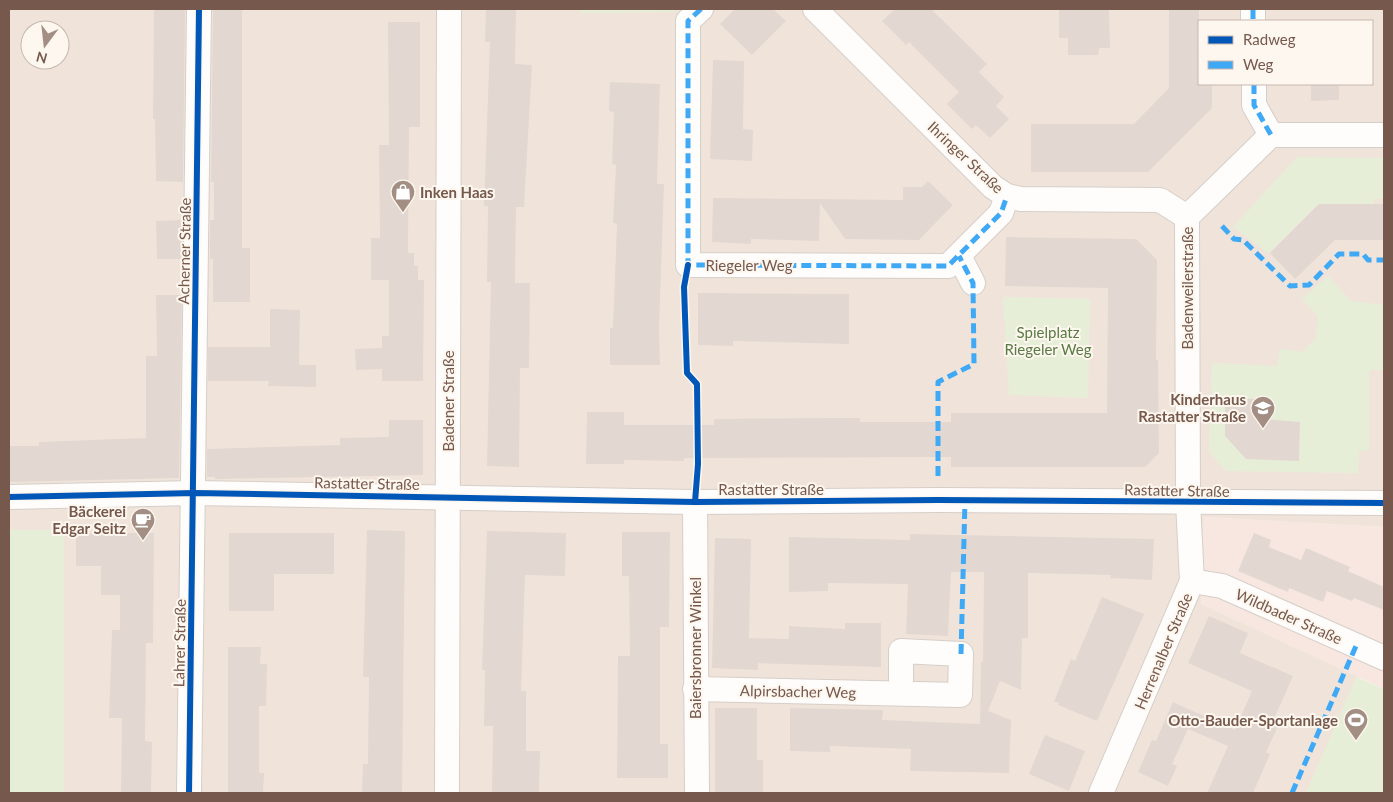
<svg xmlns="http://www.w3.org/2000/svg" width="1393" height="802" font-family="Lato,sans-serif">
  <style>
    .residential { fill: #f0e4da; fill-rule: evenodd }
    .commercial { fill: #f7e7e0 }
    .green { fill: #e6eed8 }
    .building { fill: #e2d8d1 }
    .lines { fill: none; stroke-linecap: round; stroke-linejoin: round }
    .street-casing { stroke: #d6cec8; stroke-width: 26 }
    .street { stroke: #fefdfc; stroke-width: 24 }
    .quiet { stroke: #3fa9f5; stroke-width: 5; stroke-dasharray: 10 5; stroke-linecap: butt }
    .cycleway-casing { stroke: #fef7ef; stroke-width: 9 }
    .cycleway { stroke: #0057b8; stroke-width: 6 }
    .labels { text-anchor: middle; dominant-baseline: central; stroke-width: 4; stroke-linejoin: round; paint-order: stroke }
    .street-label { font-size: 15px; fill: #76584c; stroke: #fef7ef }
    .poi-label { font-size: 15px; font-weight: bold; fill: #76584c; stroke: #fef7ef; text-anchor: end }
    .park-label { font-size: 15px; fill: #597b44; stroke: #fef7ef }
  </style>
  <rect width="100%" height="100%" fill="#f7f2ec"/>
  <path class="residential" d="M9,9H1384V527L1204,517L1201,604L1359,677L1311,793H9ZM1199,21H1372V84H1199ZM30,30H60V60H30Z"/>
  <polygon class="commercial" points="1204,517 1384,527 1384,689 1201,604"/>
  <g class="green">
    <polygon points="580,9 677,9 673,12 580,13"/>
    <polygon points="1297,157 1384,158 1384,199 1374,199 1373,204 1318,204 1269,253 1233,227"/>
    <polygon points="1328,276 1351,301 1384,305 1384,370 1369,370 1369,450 1359,451 1358,473 1226,471 1209,451 1212,363 1277,366 1280,349 1303,352 1316,338 1318,316 1302,299"/>
    <polygon points="1003,297 1090,299 1088,398 1009,395"/>
    <rect x="9" y="530" width="55" height="263"/>
    <polygon points="1356,677 1384,689 1384,793 1306,793"/>
  </g>
  <g class="building">
    <polygon points="154,9 185,9 183,182 156,181 155,119 153,119"/>
    <polygon points="213,9 242,9 242,248 250,248 250,302 213,302 213,259 210,259 210,220 214,220 214,182 211,182"/>
    <polygon points="486,9 516,9 515,64 532,65 524,207 516,207 515,283 530,283 529,368 520,368 519,467 487,466 491,282 487,282 488,206 484,206 490,42 485,42"/>
    <polygon points="735,9 773,9 786,21 752,55 720,24"/>
    <polygon points="895,9 931,9 987,64 979,72 1004,97 996,106 1009,119 990,138 976,125 972,129 947,104 959,92 909,42 906,45 882,21"/>
    <polygon points="1059,9 1109,9 1110,48 1099,48 1098,55 1068,55 1068,38 1059,38"/>
    <polygon points="1169,9 1199,9 1199,84 1212,84 1212,108 1148,172 1031,172 1031,124 1134,124 1169,88"/>
    <polygon points="388,22 420,22 420,127 409,127 408,253 414,253 414,266 418,266 418,280 424,280 423,381 382,381 382,369 356,370 355,349 382,348 382,336 389,336 389,280 371,280 371,238 380,238 379,145 389,145"/>
    <polygon points="713,60 744,61 743,129 753,130 752,161 710,159"/>
    <polygon points="610,82 660,84 657,184 664,184 659,328 660,365 610,365 610,328 613,328 617,224 613,223 616,165 612,164 614,112 609,111"/>
    <polygon points="1311,84 1339,84 1339,100 1311,101"/>
    <polygon points="928,181 953,205 919,240 845,239 820,203 819,241 751,239 751,244 712,242 713,198 903,200 903,187 922,187"/>
    <polygon points="1319,204 1384,204 1384,240 1335,240 1295,279 1270,253"/>
    <polygon points="183,220 182,259 157,259 156,221"/>
    <polygon points="1006,237 1136,239 1157,260 1156,360 1158,360 1159,453 1145,467 951,467 951,457 684,458 684,461 624,460 624,464 586,464 587,412 624,412 624,425 714,425 714,419 828,418 860,418 860,422 951,422 951,413 1107,413 1108,288 1005,286"/>
    <polygon points="698,293 849,294 849,344 733,341 733,346 698,345"/>
    <polygon points="156,295 182,295 179,478 9,482 9,446 39,446 39,442 146,438 146,356 157,356"/>
    <polygon points="270,309 300,310 299,365 316,365 316,387 268,386 269,381 208,381 208,347 270,347"/>
    <polygon points="1225,398 1264,399 1264,419 1300,422 1299,461 1246,459 1225,436"/>
    <polygon points="389,420 423,420 423,475 215,479 215,477 207,477 207,449 340,445 340,438 389,437"/>
    <polygon points="367,530 405,531 402,793 362,793 363,764 368,764 369,677 363,677"/>
    <polygon points="487,531 566,533 565,576 525,575 521,691 526,691 526,751 540,751 539,793 492,793 493,726 484,726 485,670 482,670"/>
    <polygon points="622,532 670,532 669,627 660,627 660,744 668,744 668,778 617,778 618,656 630,656 629,576 622,576"/>
    <polygon points="76,533 154,533 153,643 146,643 145,741 152,742 151,793 121,793 122,718 109,718 112,630 120,630 120,595 101,595 101,566 76,566"/>
    <polygon points="229,533 334,533 334,574 274,574 274,611 229,611"/>
    <polygon points="1254,533 1271,540 1269,547 1301,560 1306,548 1350,567 1348,571 1384,587 1384,610 1354,598 1352,601 1327,591 1323,602 1289,588 1288,592 1238,571"/>
    <polygon points="910,534 1154,539 1152,580 1110,578 1111,575 1028,573 1028,638 1022,638 1021,690 1000,681 988,711 1011,720 1009,773 910,771 911,749 830,746 830,752 790,751 790,708 883,710 882,720 980,724 981,662 983,662 984,572 951,572 948,636 906,634 908,584 828,583 828,591 789,592 789,537 910,540"/>
    <polygon points="715,538 751,539 749,638 789,639 789,626 845,629 845,623 881,623 881,667 758,663 758,670 712,668"/>
    <polygon points="1102,597 1144,614 1097,721 1058,705 1059,702 1054,702 1071,659 1075,661"/>
    <polygon points="1209,616 1248,633 1240,653 1293,676 1273,721 1279,724 1266,752 1270,754 1253,793 1207,793 1228,746 1188,729 1172,764 1177,766 1168,786 1138,772 1152,740 1156,741 1173,702 1235,730 1252,691 1188,663"/>
    <polygon points="228,647 261,647 260,664 267,664 266,706 259,706 259,773 264,773 263,793 228,793"/>
    <polygon points="715,708 757,708 757,760 763,760 763,793 715,793"/>
    <polygon points="1045,735 1085,751 1069,791 1029,774"/>
  </g>
  <g class="lines">
    <defs>
      <g id="street">
        <polyline points="701,9 688,21 688,265 948,266 1001,213 1007,196"/>
        <polyline points="815,9 993,187 1007,196 1021,199 1160,200 1187,217"/>
        <polyline points="1253,9 1253,21"/>
        <polyline points="1254,84 1254,105 1271,135"/>
        <polyline points="1271,135 1384,135"/>
        <polyline points="959,256 973,283"/>
        <polyline points="9,497 195,493 695,502 938,500 1384,503"/>
        <polyline points="695,502 697,793"/>
        <polyline points="1192,581 1222,586 1384,658"/>
        <polyline points="695,689 960,695 961,654 901,651 901,693"/>
        <polyline points="189,793 199,9"/>
        <polyline points="447,793 449,9"/>
        <polyline points="1101,793 1192,581 1188,502 1187,217 1271,135"/>
      </g>
    </defs>
    <use href="#street" class="street-casing"/>
    <use href="#street" class="street"/>
    <g class="quiet">
      <polyline points="701,9 688,21 688,265 948,266 1001,213 1007,196"/>
      <polyline points="1253,9 1253,21"/>
      <polyline points="1254,84 1254,105 1271,135"/>
      <polyline points="1222,226 1234,239 1243,240 1290,286 1309,285 1339,254 1363,254 1368,260 1384,260"/>
      <polyline points="938,476 938,382 974,364 973,283 959,256"/>
      <polyline points="961,654 965,500"/>
      <polyline points="1292,793 1356,646"/>
    </g>
    <defs>
      <g id="cycleway">
        <polyline points="688,265 684,287 687,373 697,384 698,464 695,502"/>
        <polyline points="9,497 195,493 695,502 938,500 1384,503"/>
        <polyline points="189,793 199,9"/>
      </g>
    </defs>
    <use href="#cycleway" class="cycleway-casing"/>
    <use href="#cycleway" class="cycleway"/>
  </g>
  <defs>
    <symbol id="shop-pin" viewBox="-11 -11 22 30"><path d="M0 17L-7.5 6A9.5 9.5 0 1 1 7.5 6Z" fill="#a38e84" stroke="#fef7ef"/><path d="M-5-2.5h2.3a2.7 3.5 0 0 1 5.4 0H5L5.5 6h-11ZM-1.5-2.5h3a1.5 2.3 0 0 0-3 0Z" fill="#fff"/></symbol>
    <symbol id="school-pin" viewBox="-11 -11 22 30"><path d="M0 17L-7.5 6A9.5 9.5 0 1 1 7.5 6Z" fill="#a38e84" stroke="#fef7ef"/><path d="M0-5L7-2L0 1L-7-2ZM-4 1L0 2.5L4 1V4Q0 6-4 4Z" fill="#fff"/></symbol>
    <symbol id="cafe-pin" viewBox="-11 -11 22 30"><path d="M0 17L-7.5 6A9.5 9.5 0 1 1 7.5 6Z" fill="#a38e84" stroke="#fef7ef"/><path d="M-5.5-4.5H6V0H3Q3 3.5 0 3.5H-2.5Q-5.5 3.5-5.5 0ZM3-3.2v2h1.7v-2ZM-6 4.5H4V6H-6Z" fill="#fff"/></symbol>
    <symbol id="stadium-pin" viewBox="-11 -11 22 30"><path d="M0 17L-7.5 6A9.5 9.5 0 1 1 7.5 6Z" fill="#a38e84" stroke="#fef7ef"/><path d="M0-5a6.5 5 0 1 0 0 10a6.5 5 0 1 0 0-10ZM-3.5-1.8h7v3.6h-7Z" fill="#fff"/></symbol>
  </defs>
  <g fill-rule="evenodd">
    <use href="#shop-pin" x="389" y="178" width="28" height="38"/>
    <use href="#school-pin" x="1249" y="394" width="28" height="38"/>
    <use href="#cafe-pin" x="129" y="506" width="28" height="38"/>
    <use href="#stadium-pin" x="1342" y="706" width="28" height="38"/>
  </g>
  <g class="labels">
    <g class="street-label">
      <text transform="translate(966 157) rotate(43)">Ihringer Straße</text>
      <text transform="translate(184 251) rotate(-89)">Acherner Straße</text>
      <text x="749" y="265">Riegeler Weg</text>
      <text transform="translate(1187 288) rotate(-90)">Badenweilerstraße</text>
      <text transform="translate(448 401) rotate(-90)">Badener Straße</text>
      <text transform="translate(367 483) rotate(1)">Rastatter Straße</text>
      <text x="771" y="489">Rastatter Straße</text>
      <text transform="translate(1177 490) rotate(1)">Rastatter Straße</text>
      <text transform="translate(1289 616) rotate(24)">Wildbader Straße</text>
      <text transform="translate(179 643) rotate(-89)">Lahrer Straße</text>
      <text transform="translate(695 648) rotate(-90)">Baiersbronner Winkel</text>
      <text transform="translate(1163 651) rotate(-67)">Herrenalber Straße</text>
      <text transform="translate(798 691) rotate(1)">Alpirsbacher Weg</text>
    </g>
    <g class="poi-label">
      <text x="420" y="192" text-anchor="start">Inken Haas</text>
      <text x="1246" y="399">Kinderhaus<tspan x="1246" dy="17">Rastatter Straße</tspan></text>
      <text x="126" y="511">Bäckerei<tspan x="126" dy="17">Edgar Seitz</tspan></text>
      <text x="1338" y="720">Otto-Bauder-Sportanlage</text>
    </g>
    <g class="park-label">
      <text x="1048" y="332">Spielplatz<tspan x="1048" dy="17">Riegeler Weg</tspan></text>
    </g>
  </g>
  <rect width="1393" height="802" fill="none" stroke="#76584c" stroke-width="20"/>
  <rect x="1198" y="20" width="175" height="65" fill="#fef7ef" stroke="#c8b7ae"/>
  <rect x="1208" y="36" width="25" height="8" fill="#0057b8" stroke="#c8b7ae"/>
  <text x="1243" y="45" font-size="15" fill="#76584c">Radweg</text>
  <rect x="1208" y="61" width="25" height="8" fill="#3fa9f5" stroke="#c8b7ae"/>
  <text x="1243" y="70" font-size="15" fill="#76584c">Weg</text>
  <g transform="translate(45 45) rotate(195)"><circle r="24" fill="#fef7ef" stroke="#c8b7ae"/>
  <path d="M0-4L9 19L0 12L-9 19Z" fill="#a38e84"/>
  <text y="-8" font-size="14" font-weight="bold" text-anchor="middle" fill="#76584c">N</text>
  </g>
</svg>
